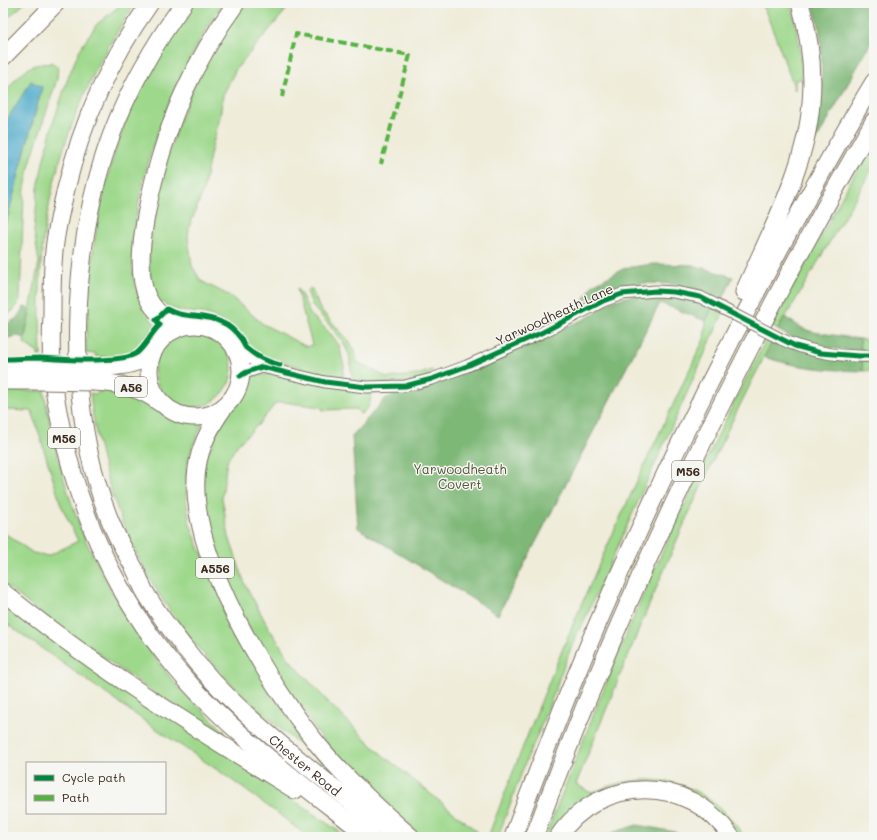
<svg xmlns="http://www.w3.org/2000/svg" width="877" height="840" font-family="Mali,sans-serif">
  <style>
    .green { fill: #9dd88b; stroke: #6c8154 }
    .forest { fill: #7eb877; stroke: #5c714a }
    .water { fill: #4ba9c9; stroke: #436a74 }
    .lines { fill: none; stroke-linecap: round; stroke-linejoin: round }
    .minor-casing { stroke: #7a6e5f; stroke-width: 13 }
    .highway-casing { stroke: #7a6e5f; stroke-width: 19 }
    .minor { stroke: #fff; stroke-width: 11 }
    .highway { stroke: #fff; stroke-width: 17 }
    .minor-bridge-casing { stroke: #7a6e5f; stroke-width: 13; stroke-linecap: butt }
    .highway-bridge-casing { stroke: #7a6e5f; stroke-width: 19; stroke-linecap: butt }
    .minor-bridge { stroke: #fff; stroke-width: 11 }
    .highway-bridge { stroke: #fff; stroke-width: 17 }
    .quiet { stroke: #57b245; stroke-width: 4; stroke-dasharray: 8 4; stroke-linecap: butt }
    .cycleway-casing { stroke: #f6f6f2; stroke-width: 8 }
    .cycleway { stroke: #00873e; stroke-width: 5 }
    .labels { text-anchor: middle; dominant-baseline: central; stroke-width: 3; stroke-linejoin: round; paint-order: stroke }
    .shield { fill: #f6f6f2; stroke: #73675e; stroke-width: 1 }
    .shield-label { font-size: 12px; font-weight: bold; fill: #3b2a1e }
    .street-label { font-size: 13px; fill: #3b2a1e; stroke: #f6f6f2 }
    .park-label { font-size: 13px; fill: #545639; stroke: #f6f6f2 }
  </style>
  <rect width="100%" height="100%" fill="#f6f6f2"/>
  <filter id="ink" filterUnits="userSpaceOnUse"><feTurbulence type="fractalNoise" baseFrequency=".025" numOctaves="2"/><feDisplacementMap in="SourceGraphic" scale="8" xChannelSelector="R" yChannelSelector="G"/><feConvolveMatrix kernelMatrix="1 2 1 2 8 2 1 2 1" color-interpolation-filters="sRGB"/></filter>
  <filter id="wash" filterUnits="userSpaceOnUse"><feTurbulence type="fractalNoise" baseFrequency=".012" numOctaves="4" result="noise"/><feDisplacementMap in="SourceGraphic" scale="16" xChannelSelector="R" yChannelSelector="G"/><feGaussianBlur stdDeviation="0.9" result="paint"/><feColorMatrix in="noise" values="0 0 0 0 0 0 0 0 0 0 0 0 0 0 0 0 0 1.4 0 .05"/><feComposite in="paint" operator="in"/></filter>
  <g filter="url(#wash)">
    <rect width="100%" height="100%" fill="#efecd9"/>
    <g class="green">
      <polygon points="3,3 25,3 3,22"/>
      <path d="M123,3H136C83,79 47,172 41,265C39,295 40,325 41,356H38V353L24,343L39,262L34,231L38,188L43,162L53,123L68,78L79,51L96,25Z"/>
      <path d="M194,3H224C211,20 200,39 191,58C161,114 139,176 134,240C133,253 131,267 134,280C137,293 143,304 151,315L149,317L156,325C134,355 135,357 96,357V354L86,353C88,247 103,149 158,56C169,38 181,20 194,3Z"/>
      <path d="M245,3H292L236,69L223,95L220,117L210,155L203,191L189,228L188,237L192,266L201,281L230,296L263,324L307,347L312,345L297,289L302,296L310,314L331,334L339,345L344,366L343,376L339,381L301,371V367C282,362 262,359 247,346C242,342 240,336 235,331C229,325 220,320 212,316C196,309 176,316 163,302L160,304C158,299 154,293 153,288C145,260 152,228 157,201C168,146 188,91 217,43C226,29 236,16 245,3Z"/>
      <path d="M762,3H790C798,28 801,53 802,79L795,80V90L776,38Z"/>
      <path d="M50,62L58,66L57,79L30,163L24,194L20,299L14,310L3,317V234L42,87L31,82L3,126V95C15,80 27,61 49,64Z"/>
      <polygon points="874,142 874,166 778,330 772,326 849,184"/>
      <polygon points="311,288 320,309 350,342 355,352 357,362 388,378 416,375 433,370 428,376 412,381 380,385 354,380 352,376 349,354 343,342 332,328 313,307 307,291"/>
      <path d="M713,306L724,311L584,621L575,638L559,678L558,683L535,741L529,753L498,837H488C529,729 572,622 620,518C647,458 676,399 704,339L706,321Z"/>
      <circle cx="193" cy="368" r="39"/>
      <path d="M769,334L774,338C744,395 716,453 689,513C649,602 613,693 576,784L591,793C652,766 708,781 744,837H737L729,824L636,784L550,837H545C581,746 616,655 656,566C692,488 729,411 769,334Z"/>
      <polygon points="860,339 874,341 874,351 861,351"/>
      <polygon points="874,360 874,370 863,371 862,361"/>
      <path d="M269,374L371,391C371,401 370,410 360,414L357,409L323,410L321,407L283,402L276,403L258,425L238,444L227,461L226,467L222,498L229,537L245,584L267,625L290,660L329,703L379,752L484,837H423L374,794L346,765L319,735L265,656L241,613L222,568L207,528L202,496L205,459L225,414L236,400L247,381L252,376Z"/>
      <path d="M100,389L118,390L157,407L168,415L182,420L193,421L204,420L192,447L187,465L186,499L190,524L200,550L326,766C279,729 233,690 195,644C136,573 100,485 90,393L95,394L100,392Z"/>
      <path d="M3,390L44,391C52,440 64,485 82,532C86,542 91,552 96,561C115,599 136,634 162,667C180,691 203,711 225,732L224,734L211,725L201,722L153,692L36,610L3,583V532L33,553L48,556L78,541L61,505L32,411L3,410Z"/>
      <polygon points="3,600 347,837 308,837 280,815 222,773 146,722 3,621"/>
    </g>
    <g class="forest">
      <path d="M813,3H874V37L815,143C820,107 824,70 820,33C819,23 815,13 813,3Z"/>
      <polygon points="653,264 693,265 733,277 722,301 702,291 673,284 642,283 623,288 584,300 593,285 625,268"/>
      <polygon points="634,295 691,298 713,306 706,321 660,303 498,615 358,528 352,436 386,398 453,376 587,318 612,301"/>
      <polygon points="24,307 31,309 24,338 18,336 3,339 3,326 16,319"/>
      <path d="M784,317L804,329L813,332L860,339L861,351C831,349 804,346 778,330Z"/>
      <path d="M774,338L862,361L863,371C826,370 799,368 764,357Z"/>
      <polygon points="637,825 675,832 682,837 598,837"/>
    </g>
    <polygon class="water" points="31,81 42,87 3,234 3,126"/>
  </g>
  <g filter="url(#ink)">
    <g class="lines">
      <defs>
        <g id="minor">
          <path d="M781,339C810,353 842,357 874,356"/>
          <polyline points="235,349 255,361 262,367"/>
          <polyline points="240,376 247,372 262,367 325,382 366,387 405,386 432,379 467,366 543,332 603,301 622,294 656,291 674,292 700,297 714,304"/>
        </g>
        <g id="highway">
          <path d="M150,3C110,59 82,122 66,189C61,209 56,230 54,251C52,272 52,294 52,315C51,332 51,351 52,368C53,388 57,407 61,426C79,514 117,598 175,667C230,733 302,784 369,837"/>
          <path id="s1" d="M184,3C154,44 129,88 111,136C73,238 66,379 97,483C101,497 106,511 112,525C117,538 125,551 132,564C137,572 140,582 144,590C155,610 170,629 184,647C221,696 270,736 318,775C343,795 368,816 394,837"/>
          <polyline points="3,57 56,3"/>
          <path d="M744,292C769,235 807,165 811,103C814,70 809,34 800,3"/>
          <circle cx="195" cy="371" r="46"/>
          <path d="M183,325C166,321 154,312 147,296C127,253 164,135 184,92C198,61 216,31 236,3"/>
          <polyline points="3,365 38,366"/>
          <path d="M92,367C115,367 130,367 150,356"/>
          <polyline points="3,381 39,381"/>
          <path d="M94,382C117,383 141,387 160,403"/>
          <path d="M225,406C211,425 200,445 197,468C185,551 268,683 319,746C346,779 379,809 411,837"/>
          <path d="M3,592C94,667 195,728 295,790"/>
          <path d="M513,837C591,623 687,416 797,217C822,172 847,126 874,82"/>
          <path d="M534,837C626,588 741,350 874,121"/>
          <path d="M558,837C600,774 690,774 731,837"/>
        </g>
      </defs>
      <use href="#minor" class="minor-casing"/>
      <use href="#highway" class="highway-casing"/>
      <use href="#minor" class="minor"/>
      <use href="#highway" class="highway"/>
      <defs>
        <polyline id="minor-bridge" points="714,304 781,339"/>
        <g id="highway-bridge">
          <polyline points="38,366 92,367"/>
          <polyline points="39,381 94,382"/>
        </g>
      </defs>
      <use href="#minor-bridge" class="minor-bridge-casing"/>
      <use href="#highway-bridge" class="highway-bridge-casing"/>
      <use href="#minor-bridge" class="minor-bridge"/>
      <use href="#highway-bridge" class="highway-bridge"/>
      <polyline class="quiet" points="282,97 296,34 410,55 381,164"/>
      <defs>
        <g id="cycleway">
          <path d="M3,359C15,359 28,358 40,358C61,359 121,364 137,353C146,346 151,333 160,325L156,320L167,309C183,319 203,313 221,322C229,325 237,333 242,340C243,343 244,346 246,348C255,356 268,362 280,365"/>
          <polyline points="240,376 247,372 262,367 325,382 366,387 405,386 432,379 467,366 543,332 603,301 622,294 656,291 674,292 700,297 795,346 821,353 859,356 874,356"/>
        </g>
      </defs>
      <use href="#cycleway" class="cycleway-casing"/>
      <use href="#cycleway" class="cycleway"/>
    </g>
  </g>
  <g class="labels">
    <g class="shield">
      <rect x="115" y="377" width="32" height="20" rx="3"/>
      <rect x="48" y="428" width="32" height="20" rx="3"/>
      <rect x="672" y="461" width="32" height="20" rx="3"/>
      <rect x="196" y="558" width="38" height="20" rx="3"/>
    </g>
    <g class="shield-label">
      <text x="131" y="387">A56</text>
      <text x="64" y="438">M56</text>
      <text x="688" y="471">M56</text>
      <text x="215" y="568">A556</text>
    </g>
    <g class="street-label">
      <text transform="translate(554 314) rotate(-25)">Yarwoodheath Lane</text>
      <text stroke="none"><textPath href="#s1" startOffset="861">Chester Road</textPath></text>
    </g>
    <g class="park-label">
      <text x="460" y="468">Yarwoodheath<tspan x="460" dy="15">Covert</tspan></text>
    </g>
  </g>
  <rect width="877" height="840" fill="none" stroke="#f6f6f2" stroke-width="16"/>
  <rect x="26" y="762" width="140" height="52" fill="#f6f6f2" stroke="#aba49d"/>
  <rect x="34" y="775" width="20" height="6" fill="#00873e" stroke="#aba49d"/>
  <text x="62" y="782" font-size="12" fill="#3b2a1e">Cycle path</text>
  <rect x="34" y="795" width="20" height="6" fill="#57b245" stroke="#aba49d"/>
  <text x="62" y="802" font-size="12" fill="#3b2a1e">Path</text>
</svg>
